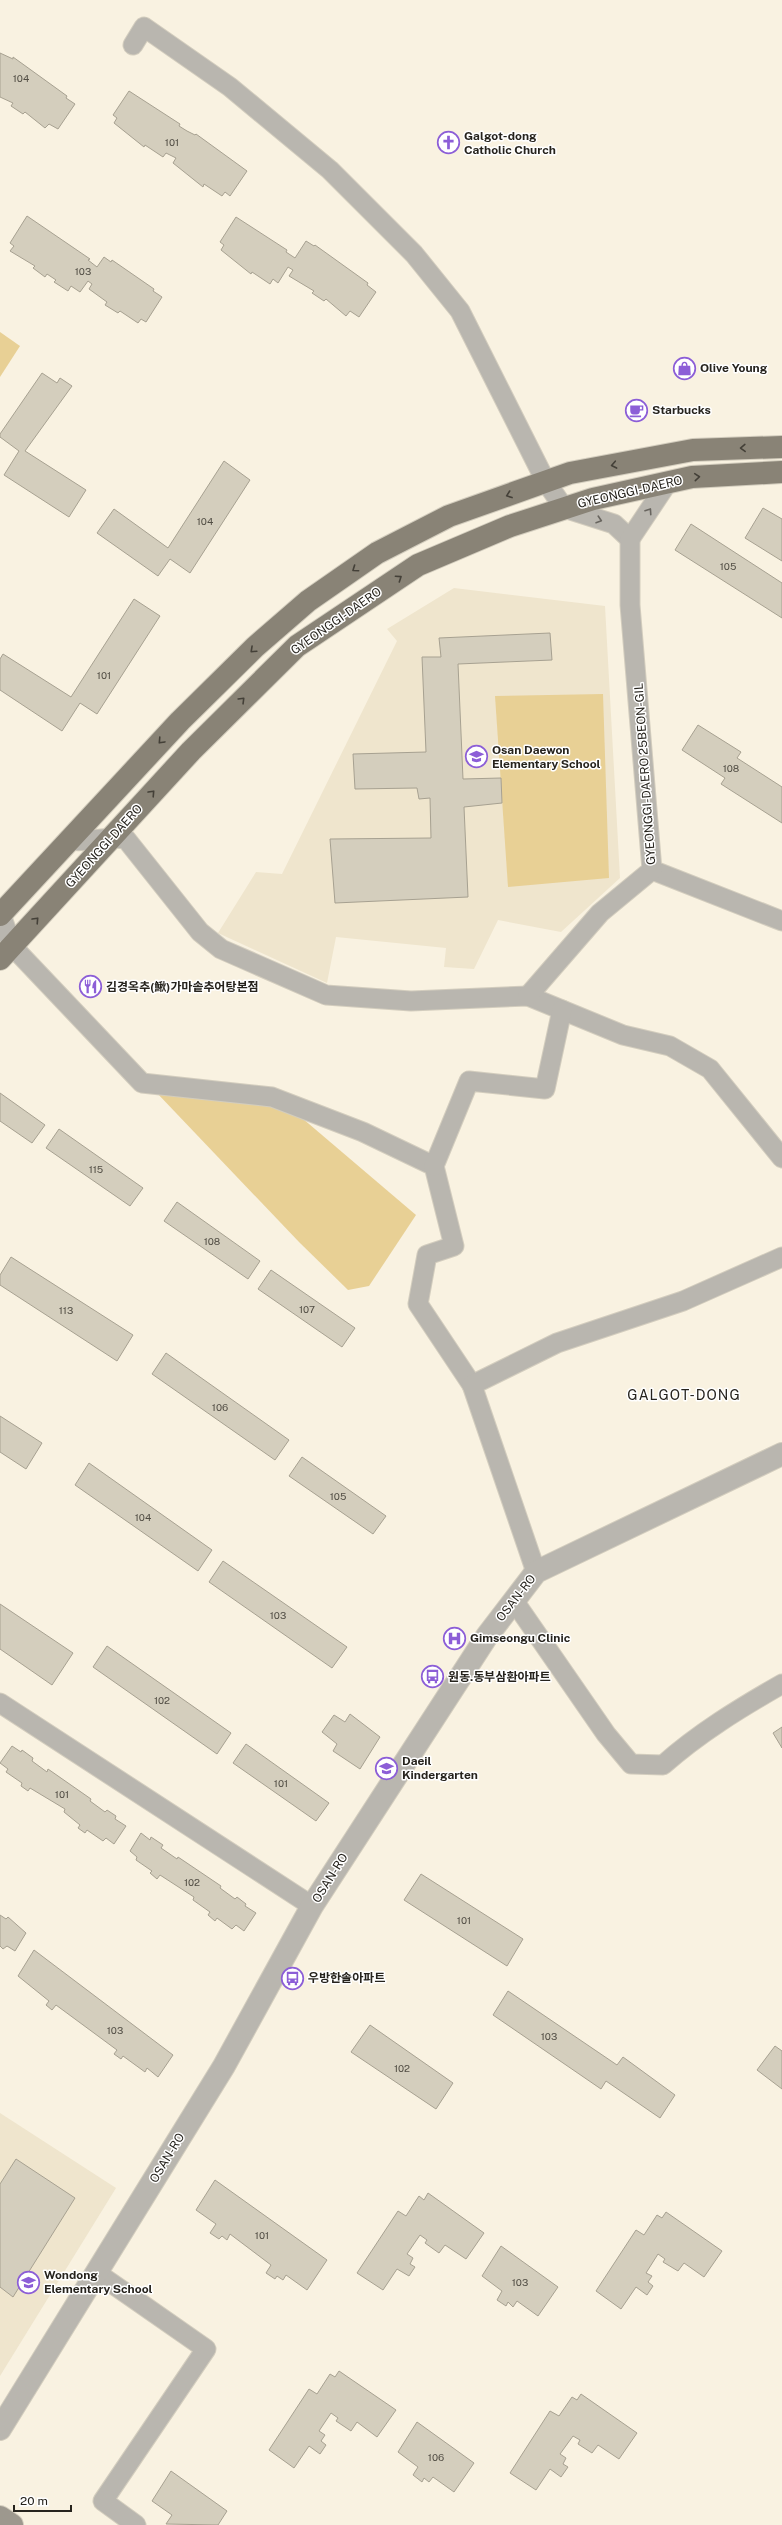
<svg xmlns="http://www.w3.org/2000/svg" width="782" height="2525" font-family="'Public Sans','Noto Sans KR',sans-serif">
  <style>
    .built { fill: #efe5cd }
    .green { fill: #e8d095 }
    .building { fill: #d4cebd; stroke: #a7a191 }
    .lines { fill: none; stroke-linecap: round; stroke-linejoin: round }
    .minor-casing { stroke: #d3cdbe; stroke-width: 21 }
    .tertiary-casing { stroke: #d3cdbe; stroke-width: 24 }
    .secondary-casing { stroke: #d3cdbe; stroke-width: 24 }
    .primary-casing { stroke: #d3cdbe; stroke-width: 24 }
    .minor { stroke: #b9b6af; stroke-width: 19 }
    .tertiary { stroke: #b9b6af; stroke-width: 22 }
    .secondary { stroke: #9d988e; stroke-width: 22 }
    .primary { stroke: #898376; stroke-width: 22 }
    .oneway { stroke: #444038 }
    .oneway2 { stroke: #68655f }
    .labels { text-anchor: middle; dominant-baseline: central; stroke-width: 3; stroke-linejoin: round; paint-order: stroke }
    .number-label { font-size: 10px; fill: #524e45 }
    .poi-label { font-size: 12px; font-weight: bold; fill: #26231d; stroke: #fff; text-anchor: start }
    .street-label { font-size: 12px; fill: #26231d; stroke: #fff }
    .quarter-label { font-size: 14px; letter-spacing: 1px; fill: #26231d; stroke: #fff }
  </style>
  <rect width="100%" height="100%" fill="#f9f2e1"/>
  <g class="built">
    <polygon points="454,588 605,606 620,878 561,932 498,920 474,969 444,967 446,948 336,937 327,983 218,933 256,872 282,874 397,641 387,629"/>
    <polygon points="0,2113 116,2188 0,2376"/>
  </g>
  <g class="green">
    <polygon points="0,332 20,346 0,377"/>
    <polygon points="603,694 609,878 508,887 495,696"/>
    <polygon points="156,1092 264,1100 302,1118 416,1215 369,1286 348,1290 299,1242"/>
  </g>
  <g class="building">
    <polygon points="0,53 13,59 13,57 67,96 66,98 75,104 58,129 49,124 45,128 25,112 23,114 11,106 13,103 0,97"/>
    <polygon points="129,91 180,124 179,126 187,131 195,135 196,134 247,171 230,196 225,192 222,196 204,184 203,187 173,163 176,158 166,153 163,157 145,145 144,147 114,123 117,118 113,115"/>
    <polygon points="27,216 90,259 88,260 97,267 104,257 111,262 112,260 154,289 153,291 162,297 146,322 141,319 138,323 120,311 118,313 105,305 107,302 89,289 92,284 88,281 80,292 71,286 68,291 54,282 56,280 47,274 45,277 33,268 35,266 10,251 14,246 10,243"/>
    <polygon points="236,217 287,250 286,252 295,258 306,241 314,246 315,245 368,283 367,285 376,292 359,317 350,311 346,316 326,299 324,301 312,293 314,291 289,276 293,270 288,267 278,283 273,279 270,284 252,272 251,274 221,250 224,245 220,242"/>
    <polygon points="42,373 57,383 60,378 72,386 25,451 86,490 69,517 4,475 19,451 0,437 0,434"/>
    <polygon points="224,461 250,480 190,573 170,559 158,576 97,533 114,509 168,548"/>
    <polygon points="763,508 782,519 782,561 745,538"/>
    <polygon points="691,524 782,583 782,618 675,550"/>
    <polygon points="134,599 160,616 97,714 80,703 62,731 0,690 0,659 3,654 71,697"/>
    <polygon points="550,633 552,660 458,664 463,779 501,778 502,803 464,807 468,897 335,903 330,839 431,838 430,798 419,799 417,788 355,789 353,754 426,752 422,657 441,657 439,638"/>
    <polygon points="698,725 741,752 737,758 782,787 782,823 721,784 725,778 682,750"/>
    <polygon points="0,1093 45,1125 32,1143 0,1121"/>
    <polygon points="59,1129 143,1188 130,1206 46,1148"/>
    <polygon points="177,1202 260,1261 248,1279 164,1221"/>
    <polygon points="11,1257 133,1335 117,1361 0,1285 0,1275"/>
    <polygon points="271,1270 355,1328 342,1347 258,1289"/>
    <polygon points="166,1353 289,1440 275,1460 152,1374"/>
    <polygon points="0,1416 42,1443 26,1469 0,1452"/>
    <polygon points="302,1457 386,1516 373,1534 289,1476"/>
    <polygon points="89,1463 212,1550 198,1571 75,1485"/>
    <polygon points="223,1561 347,1647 332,1668 209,1582"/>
    <polygon points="0,1604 73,1653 52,1685 0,1649"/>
    <polygon points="107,1646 231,1733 217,1754 93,1667"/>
    <polygon points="350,1714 380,1737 360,1769 333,1751 337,1744 322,1732 334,1715 345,1722"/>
    <polygon points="782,1727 782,1748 773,1733"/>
    <polygon points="246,1744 329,1803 316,1821 233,1763"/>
    <polygon points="12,1746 21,1752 22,1750 33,1758 32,1761 47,1772 48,1769 91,1799 90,1801 105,1812 107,1810 116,1816 115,1819 126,1826 114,1844 106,1838 103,1841 87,1830 85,1833 78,1828 80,1825 64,1812 65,1809 30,1788 28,1791 21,1786 22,1783 6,1772 8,1769 0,1763"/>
    <polygon points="141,1833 150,1840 151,1837 163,1845 161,1848 177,1859 178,1857 221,1886 220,1888 235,1899 237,1897 246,1904 245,1906 256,1913 244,1931 236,1925 232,1929 217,1918 215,1921 208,1915 210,1912 193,1900 194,1897 160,1875 157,1879 150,1873 152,1871 136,1860 137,1857 130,1851"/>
    <polygon points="421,1874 523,1939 507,1966 404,1900"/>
    <polygon points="0,1915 6,1919 8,1917 26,1933 15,1951 7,1946 3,1949 0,1946"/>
    <polygon points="34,1950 173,2055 158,2077 147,2068 145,2072 123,2056 121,2059 114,2054 117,2050 56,2005 52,2010 46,2005 49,2001 18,1976"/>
    <polygon points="508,1991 617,2065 623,2057 675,2095 660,2118 606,2081 601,2089 493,2015"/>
    <polygon points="370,2025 453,2083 436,2109 351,2052"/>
    <polygon points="775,2046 782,2051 782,2089 757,2070"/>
    <polygon points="16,2159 75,2198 13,2297 0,2287 0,2184"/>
    <polygon points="215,2180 327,2260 307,2290 286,2275 283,2280 277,2276 275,2279 266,2273 271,2265 230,2234 227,2240 222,2236 219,2239 210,2233 216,2224 196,2210"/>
    <polygon points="428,2193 484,2233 466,2259 445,2245 439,2253 425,2243 427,2240 420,2235 407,2254 413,2258 410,2264 415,2267 409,2276 397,2269 383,2290 357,2273 398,2211 406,2216 419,2196 424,2200"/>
    <polygon points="666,2212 722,2251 704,2277 684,2263 678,2271 663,2262 665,2259 658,2254 646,2273 652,2276 648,2282 653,2286 647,2295 636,2287 621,2309 596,2291 636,2230 644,2235 657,2215 662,2218"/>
    <polygon points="501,2246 558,2287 538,2316 517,2301 513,2307 508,2302 506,2306 497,2300 502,2291 482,2276"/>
    <polygon points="339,2371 396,2410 377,2437 357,2422 351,2431 336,2421 338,2418 331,2413 319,2431 325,2435 321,2441 326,2445 320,2454 309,2446 294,2468 269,2450 309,2389 317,2394 330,2374 335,2377"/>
    <polygon points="581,2394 637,2433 619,2459 598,2445 592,2453 578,2444 580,2440 573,2436 560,2454 566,2458 563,2464 568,2467 561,2477 550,2469 536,2490 510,2473 550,2411 559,2416 572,2397 577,2400"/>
    <polygon points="417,2422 474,2463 454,2492 433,2477 429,2482 424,2478 422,2482 413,2475 418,2467 398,2452"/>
    <polygon points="171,2471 227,2511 218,2525 166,2524 172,2515 152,2501"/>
  </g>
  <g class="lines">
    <defs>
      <g id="minor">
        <polyline points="133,45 144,27 230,87 330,170 414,254 460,311 546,482 564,508 614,524 630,539"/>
        <polyline points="630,539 630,605 652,870 782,921"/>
        <polyline points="630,539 668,482"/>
        <path d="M68,840C87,843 106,836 126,839L200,932L221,949L326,995L411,1001L528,996L623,1035L670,1046L710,1069L782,1158"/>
        <polyline points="0,912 12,946 142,1083 272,1097 363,1132 434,1166 454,1246 427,1255 418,1304 472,1385"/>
        <polyline points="528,996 600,913 652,870"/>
        <polyline points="434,1166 469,1081 545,1089 562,1010"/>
        <polyline points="536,1572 472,1385 557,1343 683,1301 782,1257"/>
        <path d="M514,1601L606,1734L631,1764L663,1765C699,1733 740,1708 782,1684"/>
        <polyline points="0,1703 312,1906"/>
        <polyline points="97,2273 206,2349 103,2501 136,2525"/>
      </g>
      <polyline id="tertiary" points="0,2429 224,2066 312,1906 487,1636 536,1572 782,1454"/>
      <polyline id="secondary" points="0,2517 12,2525"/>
      <g id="primary">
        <polyline points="0,915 180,721 255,647 308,601 377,553 449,516 570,473 693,450 782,447"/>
        <polyline points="0,959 191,751 297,646 418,565 510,526 593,499 692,477 782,472"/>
      </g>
    </defs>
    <use href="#minor" class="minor-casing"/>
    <use href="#tertiary" class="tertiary-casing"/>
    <use href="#secondary" class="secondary-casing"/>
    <use href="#primary" class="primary-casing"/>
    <use href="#minor" class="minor"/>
    <use href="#tertiary" class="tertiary"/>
    <use href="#secondary" class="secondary"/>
    <use href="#primary" class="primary"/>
  </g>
  <defs><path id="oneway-chevron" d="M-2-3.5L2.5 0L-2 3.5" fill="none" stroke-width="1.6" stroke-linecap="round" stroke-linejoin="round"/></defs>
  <g class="oneway">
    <use href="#oneway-chevron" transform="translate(743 448) rotate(178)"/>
    <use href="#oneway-chevron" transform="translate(614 465) rotate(169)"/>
    <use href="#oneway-chevron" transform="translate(697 477) rotate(-5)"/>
    <use href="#oneway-chevron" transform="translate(509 495) rotate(160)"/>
    <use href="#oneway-chevron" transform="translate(355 569) rotate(145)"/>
    <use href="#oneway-chevron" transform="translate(399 578) rotate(-34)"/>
    <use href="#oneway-chevron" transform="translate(253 650) rotate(137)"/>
    <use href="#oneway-chevron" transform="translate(242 700) rotate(-45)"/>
    <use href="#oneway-chevron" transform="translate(161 741) rotate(133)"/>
    <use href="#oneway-chevron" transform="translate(152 793) rotate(-47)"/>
    <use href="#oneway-chevron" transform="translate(36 920) rotate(-47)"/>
  </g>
  <g class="oneway2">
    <use href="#oneway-chevron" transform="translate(649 511) rotate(-56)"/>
    <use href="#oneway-chevron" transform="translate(599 520) rotate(18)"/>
  </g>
  <defs>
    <symbol id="church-ring" viewBox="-11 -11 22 22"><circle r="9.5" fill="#fff" stroke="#8c5ed7" stroke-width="1.5"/><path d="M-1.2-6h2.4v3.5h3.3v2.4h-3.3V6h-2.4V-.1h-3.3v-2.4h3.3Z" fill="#8c5ed7"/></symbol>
    <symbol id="shop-ring" viewBox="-11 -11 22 22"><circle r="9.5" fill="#fff" stroke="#8c5ed7" stroke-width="1.5"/><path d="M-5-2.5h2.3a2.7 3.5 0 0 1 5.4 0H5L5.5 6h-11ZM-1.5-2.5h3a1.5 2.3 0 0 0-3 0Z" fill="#8c5ed7"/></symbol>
    <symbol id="cafe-ring" viewBox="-11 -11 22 22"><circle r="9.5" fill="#fff" stroke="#8c5ed7" stroke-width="1.5"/><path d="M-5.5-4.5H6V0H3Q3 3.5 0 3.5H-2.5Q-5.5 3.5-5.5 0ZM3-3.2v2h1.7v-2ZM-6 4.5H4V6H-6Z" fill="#8c5ed7"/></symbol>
    <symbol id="school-ring" viewBox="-11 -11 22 22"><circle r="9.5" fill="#fff" stroke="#8c5ed7" stroke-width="1.5"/><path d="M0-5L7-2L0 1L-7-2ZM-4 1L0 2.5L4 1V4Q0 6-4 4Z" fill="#8c5ed7"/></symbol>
    <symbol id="restaurant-ring" viewBox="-11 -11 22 22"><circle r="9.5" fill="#fff" stroke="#8c5ed7" stroke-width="1.5"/><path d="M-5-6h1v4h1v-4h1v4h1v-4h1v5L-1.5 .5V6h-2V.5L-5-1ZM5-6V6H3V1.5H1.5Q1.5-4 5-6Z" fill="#8c5ed7"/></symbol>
    <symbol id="hospital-ring" viewBox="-11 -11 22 22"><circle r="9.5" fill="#fff" stroke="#8c5ed7" stroke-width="1.5"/><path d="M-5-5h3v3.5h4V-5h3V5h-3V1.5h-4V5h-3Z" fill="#8c5ed7"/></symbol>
    <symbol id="bus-ring" viewBox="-11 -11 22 22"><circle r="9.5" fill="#fff" stroke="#8c5ed7" stroke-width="1.5"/><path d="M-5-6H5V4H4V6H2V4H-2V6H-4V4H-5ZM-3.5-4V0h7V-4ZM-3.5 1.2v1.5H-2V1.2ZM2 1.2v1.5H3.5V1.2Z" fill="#8c5ed7"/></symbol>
  </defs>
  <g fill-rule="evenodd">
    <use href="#church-ring" x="436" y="130" width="25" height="25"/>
    <use href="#shop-ring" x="672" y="356" width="25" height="25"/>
    <use href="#cafe-ring" x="624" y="398" width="25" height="25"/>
    <use href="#school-ring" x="464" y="744" width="25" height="25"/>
    <use href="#restaurant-ring" x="78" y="974" width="25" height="25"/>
    <use href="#hospital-ring" x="442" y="1626" width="25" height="25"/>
    <use href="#bus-ring" x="420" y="1664" width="25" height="25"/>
    <use href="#school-ring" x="374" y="1756" width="25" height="25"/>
    <use href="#bus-ring" x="280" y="1966" width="25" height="25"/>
    <use href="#school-ring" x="16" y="2270" width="25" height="25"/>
  </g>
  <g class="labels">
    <g class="number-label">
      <text x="21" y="78">104</text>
      <text x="172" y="142">101</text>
      <text x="83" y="271">103</text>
      <text x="205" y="521">104</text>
      <text x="728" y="566">105</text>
      <text x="104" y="675">101</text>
      <text x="731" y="768">108</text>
      <text x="96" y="1169">115</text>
      <text x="212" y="1241">108</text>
      <text x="307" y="1309">107</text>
      <text x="66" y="1310">113</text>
      <text x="220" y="1407">106</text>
      <text x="338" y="1496">105</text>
      <text x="143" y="1517">104</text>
      <text x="278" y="1615">103</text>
      <text x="162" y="1700">102</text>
      <text x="281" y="1783">101</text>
      <text x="62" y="1794">101</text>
      <text x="192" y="1882">102</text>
      <text x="464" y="1920">101</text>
      <text x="115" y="2030">103</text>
      <text x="549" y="2036">103</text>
      <text x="402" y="2068">102</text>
      <text x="262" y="2235">101</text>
      <text x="520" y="2282">103</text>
      <text x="436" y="2457">106</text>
    </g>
    <g class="poi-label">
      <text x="464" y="136">Galgot-dong<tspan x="464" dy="14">Catholic Church</tspan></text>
      <text x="700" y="368">Olive Young</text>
      <text x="652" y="410">Starbucks</text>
      <text x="492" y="750">Osan Daewon<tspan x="492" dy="14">Elementary School</tspan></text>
      <text x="106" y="987">김경옥추(鰍)가마솥추어탕본점</text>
      <text x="470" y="1638">Gimseongu Clinic</text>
      <text x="448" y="1677">원동.동부삼환아파트</text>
      <text x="402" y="1761">Daeil<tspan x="402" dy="14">Kindergarten</tspan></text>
      <text x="308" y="1978">우방한솔아파트</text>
      <text x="44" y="2275">Wondong<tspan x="44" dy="14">Elementary School</tspan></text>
    </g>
    <g class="street-label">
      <text transform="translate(630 492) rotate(-13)">GYEONGGI-DAERO</text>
      <text transform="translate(336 621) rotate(-35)">GYEONGGI-DAERO</text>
      <text transform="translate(645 774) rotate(-94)">GYEONGGI-DAERO 25BEON-GIL</text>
      <text transform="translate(104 846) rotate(-48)">GYEONGGI-DAERO</text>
      <text transform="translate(516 1598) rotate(-52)">OSAN-RO</text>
      <text transform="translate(330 1878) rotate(-58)">OSAN-RO</text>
      <text transform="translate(167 2158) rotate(-59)">OSAN-RO</text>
    </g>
    <g class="quarter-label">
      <text x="684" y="1395">GALGOT-DONG</text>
    </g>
  </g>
  <path d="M14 2505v6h57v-6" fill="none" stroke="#26231d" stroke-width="2"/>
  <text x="20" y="2505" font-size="12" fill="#26231d" stroke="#ffffff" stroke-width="3" paint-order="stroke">20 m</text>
</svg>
